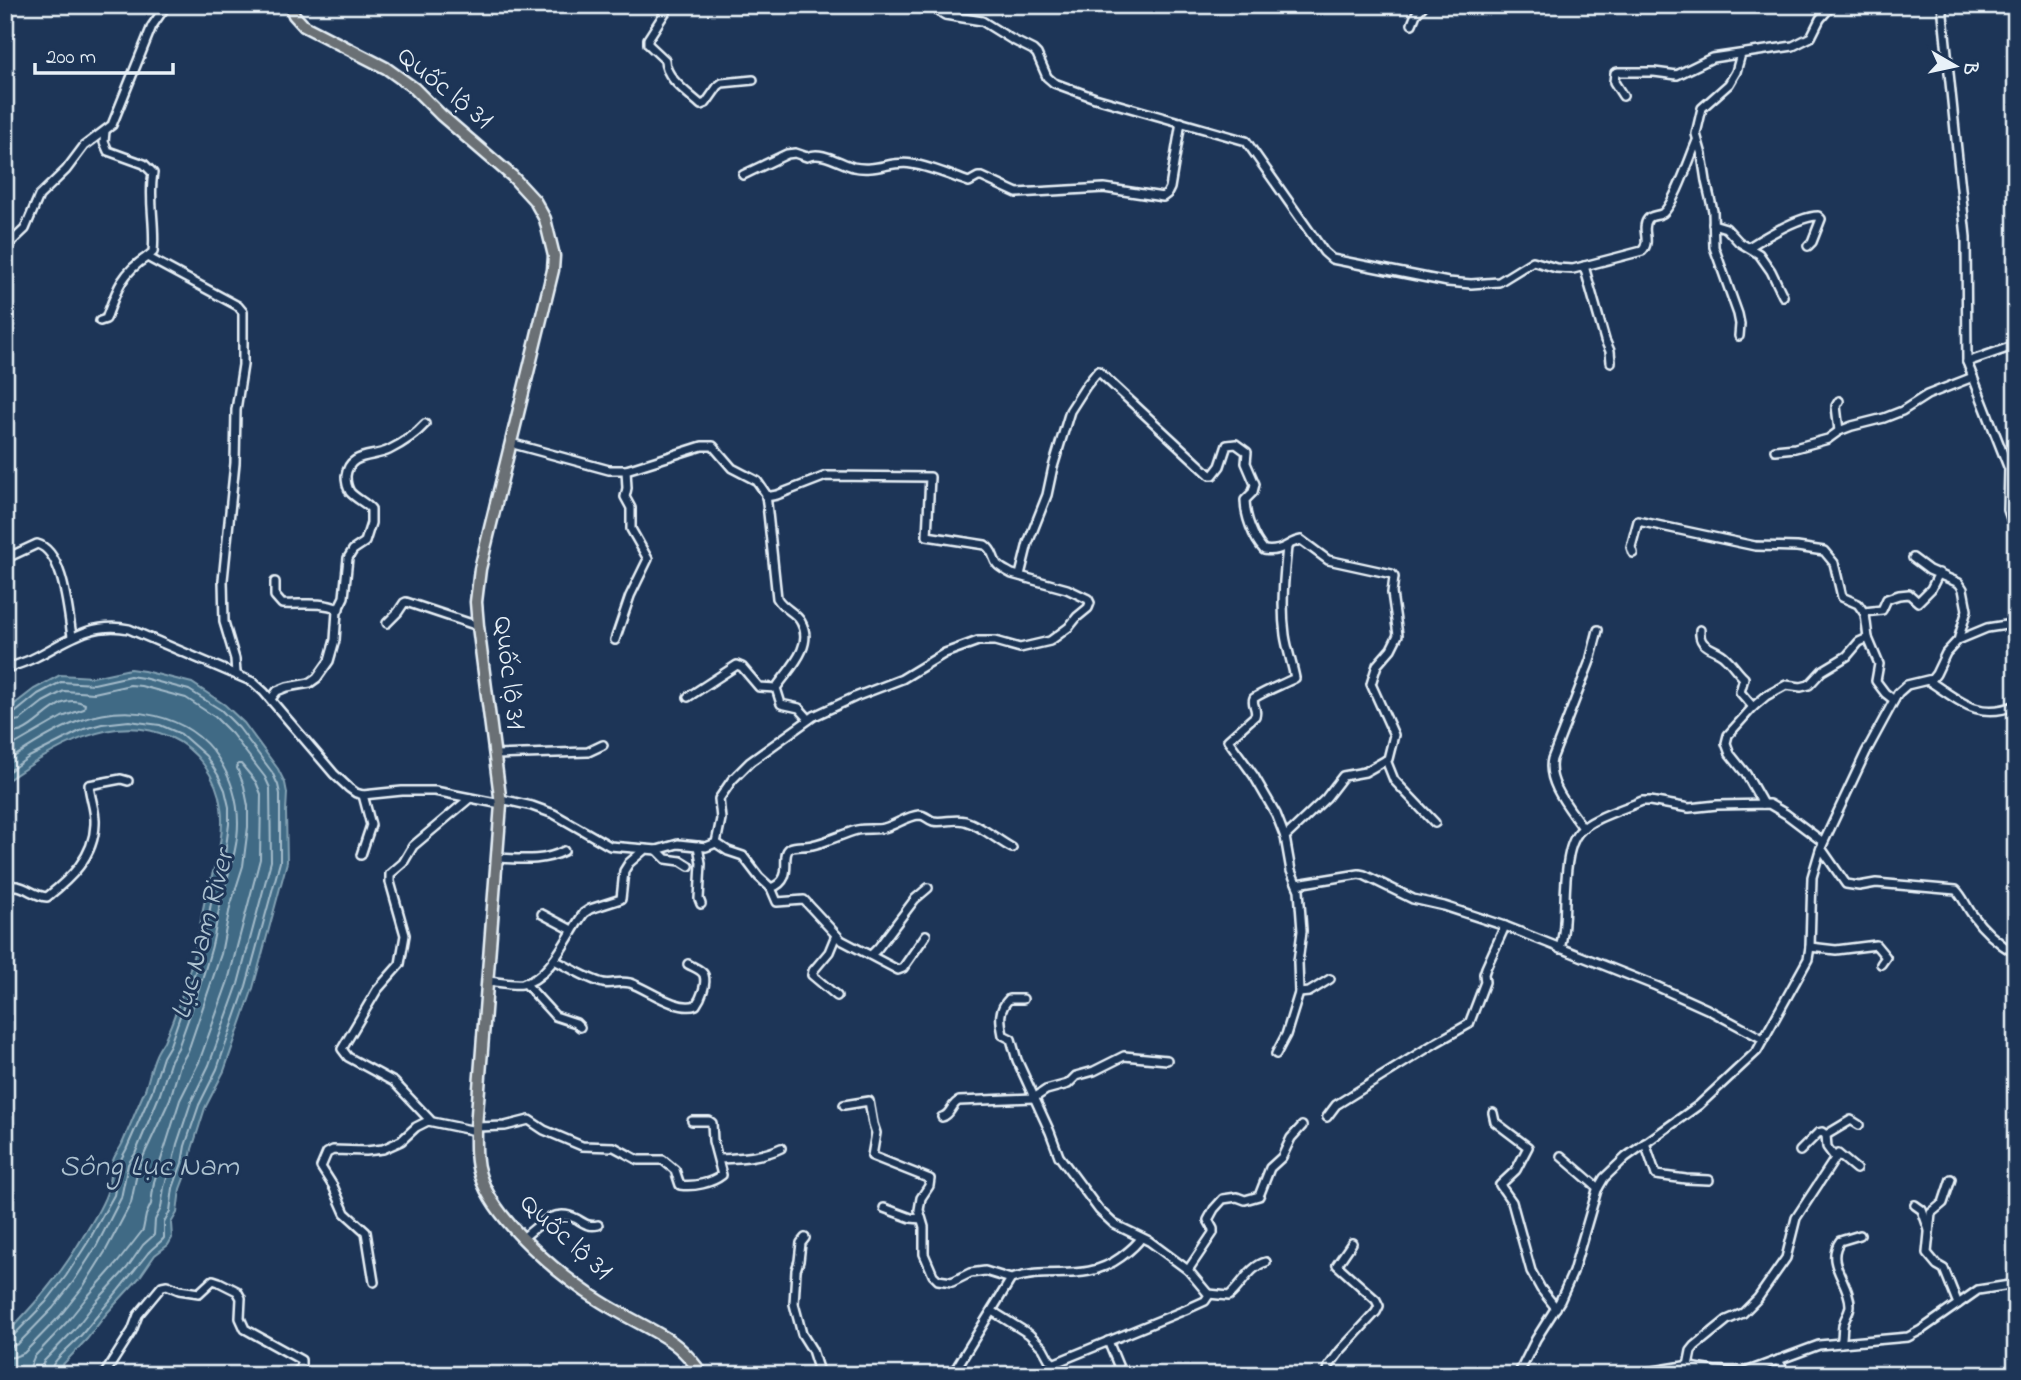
<svg xmlns="http://www.w3.org/2000/svg" width="2021" height="1380" font-family="'Indie Flower',sans-serif">
  <style>
    .water { fill: #3f6b85; stroke: #83a1b3; stroke-width: 2 }
    .lines { fill: none; stroke-linecap: round; stroke-linejoin: round }
    .shore { stroke: #a4bbca; stroke-width: 2 }
    .minor-casing { stroke: #e8f1f8; stroke-width: 12 }
    .highway-casing { stroke: #e8f1f8; stroke-width: 15 }
    .minor { stroke: #1d3557; stroke-width: 7 }
    .highway { stroke: #6a7074; stroke-width: 10 }
    .labels { text-anchor: middle; dominant-baseline: central; stroke-width: 6; stroke-linejoin: round; paint-order: stroke }
    .street-label { font-size: 28px; fill: #e8f1f8; stroke: #1d3557 }
    .water-label { font-size: 30px; font-style: italic; fill: #adc2d0; stroke: #1d3557 }
  </style>
  <rect width="100%" height="100%" fill="#1d3557"/>
  <filter id="ink" filterUnits="userSpaceOnUse"><feTurbulence type="fractalNoise" baseFrequency=".0143" numOctaves="2"/><feDisplacementMap in="SourceGraphic" scale="14" xChannelSelector="R" yChannelSelector="G"/><feConvolveMatrix kernelMatrix="1 2 1 2 8 2 1 2 1" color-interpolation-filters="sRGB"/></filter>
  <g filter="url(#ink)">
    <path class="water" d="M130,669L144,671L192,683L225,705L244,723L278,769L285,783L287,793L286,812L287,862L253,988L224,1071L205,1108L192,1149L189,1165L180,1189L177,1213L171,1223L172,1238L168,1245L155,1255L139,1278L107,1313L87,1339L53,1375H5V1335C34,1305 60,1276 81,1240C90,1226 104,1204 108,1189C110,1179 110,1167 114,1158C116,1153 120,1149 122,1144C130,1126 137,1108 145,1090C149,1079 151,1066 156,1055C158,1050 161,1046 164,1041C177,1012 188,978 196,946C200,931 201,915 205,900C213,870 226,838 221,807C217,777 197,749 170,737C112,710 52,750 5,782V707L12,706L34,689L60,675L93,677Z"/>
    <g class="lines">
      <g class="shore">
        <path d="M5,714L16,712L38,694L61,682L94,684L130,676L143,678L189,690L221,710L239,728L272,772L278,785L280,794V862L246,986L217,1069L199,1105L185,1146L182,1163L173,1188L170,1211L164,1222V1238C159,1244 153,1247 148,1253C127,1280 105,1307 83,1333C74,1344 50,1361 49,1375"/>
        <polyline points="5,723 20,720 43,702 64,691 94,693 130,685 141,686 186,698 215,717 232,734 265,777 270,788 271,861 238,984 209,1065 191,1102 177,1144 173,1161 164,1187 161,1208 155,1220 154,1235 143,1245 127,1268 95,1303 75,1329 44,1361 41,1367 40,1375"/>
        <path d="M5,733C11,733 17,733 22,731C43,722 60,691 85,704L84,709L62,717L5,750"/>
        <path d="M5,763C28,747 53,731 79,721C128,703 188,713 218,758C231,778 238,798 238,823C238,852 226,878 220,906C216,921 215,937 210,953C201,985 189,1017 178,1048L171,1060L160,1094L135,1154L128,1164L121,1198L96,1247L74,1281L53,1308L18,1344L5,1348"/>
        <polyline points="5,774 29,757 84,729 102,724 129,721 160,725 181,734 206,756 218,775 225,790 229,807 229,824 224,862 211,903 203,948 189,990 170,1045 163,1057 152,1091 126,1150 120,1161 114,1195 88,1242 66,1276 46,1302 13,1336 5,1339"/>
        <polyline points="5,1358 14,1357 24,1353 60,1316 83,1287 105,1252 131,1203 138,1168 170,1099 180,1065 188,1051 221,954 230,907 243,866 248,827 248,806 244,786 237,768 238,764 241,764 256,782 261,794 260,859 228,981 199,1062 180,1100 154,1182 151,1204 146,1215 143,1230 118,1262 87,1297 67,1322 34,1357 30,1367 29,1375"/>
      </g>
      <defs>
        <g id="minor">
          <polyline points="136,5 166,6"/>
          <path d="M670,5L648,39V44L665,60C665,78 688,93 701,105L706,103L718,86L722,83L753,80"/>
          <path d="M929,5L945,15L982,21L1011,39L1033,50L1037,54L1047,77L1054,83L1095,98L1246,141L1324,252L1332,259L1448,282L1471,284L1499,282L1533,261L1556,268L1573,269L1642,251C1652,241 1640,229 1648,219C1651,215 1659,216 1663,213C1675,203 1690,157 1697,141"/>
          <polyline points="1942,5 1966,237 1967,362 2009,469 2008,510 2016,533"/>
          <polyline points="1412,24 1416,14 1424,5"/>
          <polyline points="1623,96 1614,82 1615,73 1618,72 1654,72 1677,75 1712,58 1793,46 1811,37 1820,19 1832,5"/>
          <path d="M105,131L104,142L108,151L144,164L153,173C148,200 156,225 153,252L147,257L238,306L243,312V365L236,410L235,463L223,580L224,622L235,659L236,673"/>
          <path d="M743,175L787,154L795,153L807,157C821,150 839,163 853,167C877,172 892,160 912,164C932,167 951,176 969,182L978,177H982L1017,193L1104,188L1163,197L1167,194L1170,188L1181,122"/>
          <polyline points="1713,224 1726,228 1739,242 1759,254 1771,271 1783,296"/>
          <path d="M1749,247C1765,237 1800,216 1818,216L1821,219L1812,242L1808,246"/>
          <polyline points="5,248 25,229 39,196 66,170 84,146 112,125 152,26 166,6 169,5"/>
          <polyline points="1584,266 1605,340 1610,351 1611,362"/>
          <path d="M100,321L106,319C116,292 121,273 147,257"/>
          <polyline points="1739,336 1740,324 1738,314 1714,247 1713,211 1706,181 1702,155 1696,134 1702,108 1729,84 1736,72 1741,54"/>
          <polyline points="1967,362 2016,345"/>
          <polyline points="1839,431 1836,406 1839,401"/>
          <path d="M510,443L609,470H626L636,467L702,446H713L732,468L757,481L766,494L777,598C783,609 796,612 801,622C815,646 788,670 776,688L781,704L799,708L809,719"/>
          <polyline points="1775,450 1795,448 1828,439 1839,431 1852,426 1884,418 1902,411 1927,395 1973,377"/>
          <polyline points="1633,553 1631,547 1638,521 1755,546 1797,547 1824,551 1834,563 1842,597 1858,604 1865,614 1868,638 1879,664 1876,681 1885,693 1894,700"/>
          <path d="M5,555L11,556L37,544C64,551 68,613 72,636"/>
          <polyline points="1913,558 1929,570 1959,583 1963,589 1967,610 1959,637 1962,638"/>
          <path d="M1020,575L1028,543L1047,495L1053,467L1070,411L1086,386L1098,371L1210,475H1213L1220,466L1227,445L1236,444L1247,452L1246,463L1255,484L1253,492L1245,500C1245,516 1253,538 1264,550C1282,553 1288,542 1301,540L1328,560L1392,574L1394,577L1392,593L1398,635L1391,649L1377,665L1371,684L1394,735L1388,759L1365,772L1343,776L1326,798L1285,837"/>
          <path d="M275,582V596L282,604C302,605 320,601 339,609"/>
          <polyline points="1864,612 1882,610 1887,599 1899,595 1909,594 1918,602 1931,589 1939,573"/>
          <polyline points="387,623 398,612 404,603 406,602 478,626"/>
          <polyline points="2010,624 2016,633"/>
          <path d="M1700,630C1698,649 1715,647 1725,657C1732,663 1737,672 1744,678L1740,692L1753,707"/>
          <polyline points="615,640 630,596 648,559 631,529 631,508 625,497 627,488 626,470"/>
          <path d="M5,669C16,665 26,662 36,657C67,641 92,621 129,629L253,682L264,692L334,774L349,788L356,793L363,795L402,791H435L501,804"/>
          <path d="M1929,681C1959,700 1978,721 2016,705"/>
          <polyline points="688,697 737,665 742,667 759,687 776,688"/>
          <path d="M271,699L277,691L287,687L310,683L317,678L329,661L335,640L337,611L344,597L348,558L353,550L365,542L371,523V509C365,502 356,499 350,492C347,487 346,481 346,476C349,452 373,458 389,450C401,444 416,434 425,424"/>
          <polyline points="496,755 588,752 603,745"/>
          <polyline points="1386,760 1394,780 1435,823"/>
          <polyline points="501,799 532,806 554,814 610,846 657,850 678,844 706,847 716,843"/>
          <polyline points="1763,804 1746,774 1730,754 1726,743 1728,735 1753,707 1766,696 1786,685 1801,687 1809,685 1822,671 1847,656 1859,642 1868,638"/>
          <path d="M1583,828C1571,810 1546,783 1552,759L1590,661L1598,630"/>
          <path d="M716,843L721,819L719,799L732,780L750,762L814,716L855,697L902,679L945,653L978,641H995L1020,648L1050,641L1069,627L1077,617L1088,608L1090,603L1088,599L1067,589L1012,574C1007,571 1000,568 997,564C992,557 994,551 985,545L927,536L930,477L826,476L777,495L766,497"/>
          <path d="M716,843L728,851L743,856L759,877L771,888C796,879 779,856 790,848C796,845 805,847 812,845C827,842 842,834 857,830C866,828 875,830 884,828C896,825 907,816 919,815C926,815 927,819 933,821C944,823 954,818 965,821C982,826 997,840 1012,848"/>
          <polyline points="698,846 701,863 699,899 701,904"/>
          <path d="M1821,848L1846,884L1859,886L1876,883L1956,890C1963,897 1966,906 1972,914C1983,930 1999,944 2016,954"/>
          <polyline points="657,850 666,859 681,861 689,866"/>
          <polyline points="361,855 371,825 363,795"/>
          <path d="M498,858C521,859 543,862 564,851"/>
          <polyline points="1297,884 1359,874 1364,875 1413,899 1444,906 1505,926 1656,986 1707,1009 1763,1039"/>
          <polyline points="771,888 777,902 804,900 841,940 898,970 903,968 926,935"/>
          <path d="M5,889C20,879 31,896 47,897C70,879 94,857 95,824C96,811 90,798 89,785L121,779L128,781"/>
          <polyline points="542,914 572,930"/>
          <polyline points="836,935 829,952 813,971 812,975 837,996"/>
          <polyline points="1810,947 1836,950 1876,945 1886,957 1881,964"/>
          <path d="M1560,949C1562,940 1564,931 1564,922C1566,900 1563,849 1579,832C1591,818 1624,809 1642,801H1650L1689,808L1717,805L1769,804L1786,814L1823,842"/>
          <polyline points="871,955 878,948 915,899 928,888"/>
          <path d="M554,960C569,967 587,979 603,983C613,985 619,980 630,983C648,989 677,1012 696,1005C701,998 707,984 704,975C702,970 693,967 688,964"/>
          <path d="M488,981C498,982 511,985 522,984C550,980 568,934 584,913L590,909L621,899L624,871L629,863L644,850"/>
          <polyline points="525,983 555,1016 576,1023 580,1027"/>
          <polyline points="1299,993 1309,992 1330,979"/>
          <path d="M1023,999H1009C998,1010 1000,1020 1003,1035L1011,1039L1017,1060L1050,1132L1059,1156L1099,1210L1114,1224L1149,1241L1188,1270L1209,1295L1205,1301L1185,1310L1055,1363"/>
          <path d="M1276,1054L1286,1035L1299,993L1298,962L1302,931L1299,890L1291,871L1285,837L1276,814L1254,776L1228,740L1255,716C1258,709 1251,704 1254,698C1267,690 1281,685 1295,678C1292,663 1287,649 1285,635C1281,606 1284,576 1287,547"/>
          <polyline points="844,1105 869,1101 873,1124 876,1133 872,1156 930,1179 929,1186 921,1198 919,1210 924,1227 924,1254 933,1275 938,1280 952,1282 970,1273 985,1271 1011,1279"/>
          <polyline points="1493,1113 1495,1122 1528,1147 1516,1170 1500,1185 1512,1202 1531,1271 1541,1289 1556,1308"/>
          <path d="M942,1117C951,1115 951,1104 959,1101L1034,1098L1046,1090L1068,1084L1076,1076L1094,1071L1124,1056L1167,1060"/>
          <polyline points="1327,1117 1336,1105 1437,1042 1469,1024 1485,982 1484,974 1486,968 1505,926"/>
          <polyline points="430,1120 394,1082 348,1057 342,1049 377,990 400,964 405,935 390,882 390,874 403,863 413,846 470,798"/>
          <path d="M476,1127L505,1126L529,1120L544,1130L582,1146L614,1147L638,1160H663L675,1170L680,1185C694,1187 712,1183 722,1175L713,1141L712,1123L709,1121H692"/>
          <polyline points="1645,1143 1656,1175 1686,1179 1709,1180"/>
          <polyline points="1800,1151 1818,1133 1822,1132 1826,1135"/>
          <polyline points="1561,1156 1598,1188"/>
          <polyline points="1835,1158 1827,1147 1826,1135 1851,1120 1859,1125"/>
          <path d="M719,1159C740,1158 763,1157 781,1148"/>
          <polyline points="1951,1179 1943,1203 1931,1213 1927,1253 1937,1265 1944,1269 1958,1304"/>
          <polyline points="1915,1205 1922,1210 1929,1230"/>
          <polyline points="884,1208 911,1218 921,1219"/>
          <path d="M523,1238C540,1224 555,1207 577,1219C585,1224 589,1227 598,1225"/>
          <polyline points="805,1238 801,1243 799,1261 796,1270 794,1304 802,1334 812,1350 820,1375"/>
          <polyline points="1188,1270 1213,1233 1213,1229 1208,1220 1214,1209 1223,1199 1237,1197 1245,1200 1259,1196 1270,1168 1282,1157 1291,1138 1302,1126"/>
          <polyline points="374,1282 366,1232 345,1213 333,1186 321,1167 327,1153 333,1150 366,1151 383,1149 401,1141 416,1127 428,1121 476,1131"/>
          <path d="M1209,1294L1229,1296C1242,1285 1250,1266 1266,1262"/>
          <polyline points="992,1311 1029,1334 1043,1348 1049,1359 1065,1375"/>
          <polyline points="1108,1341 1122,1375"/>
          <path d="M1841,1343C1843,1337 1842,1332 1843,1326C1844,1318 1850,1313 1850,1305C1850,1282 1824,1263 1840,1241L1860,1235"/>
          <polyline points="1778,1360 1786,1375"/>
          <polyline points="1688,1366 1691,1351 1695,1346 1727,1320 1743,1313 1758,1298 1786,1258 1796,1218 1838,1154 1856,1169"/>
          <polyline points="104,1375 132,1331 138,1315 162,1286 167,1285 179,1290 199,1293 213,1280 219,1282 237,1291 241,1298 240,1318 245,1329 301,1360 301,1368 293,1375"/>
          <path d="M952,1375L1011,1279C1052,1266 1084,1284 1121,1257C1129,1251 1136,1246 1141,1238"/>
          <polyline points="1141,1375 1142,1374"/>
          <polyline points="1327,1375 1329,1366 1340,1351 1376,1312 1379,1306 1376,1300 1337,1265 1352,1243"/>
          <polyline points="1518,1375 1536,1339 1560,1301 1573,1272 1597,1190 1604,1178 1626,1157 1699,1105 1757,1051 1808,959 1810,947 1812,877 1820,850 1866,752 1898,693 1907,685 1932,679 1936,674 1946,653 1958,640 1987,628 2006,625 2016,618"/>
          <polyline points="1629,1375 1684,1366 1714,1371 1743,1373 1819,1345 1908,1337 1921,1330 1978,1290 2016,1284"/>
        </g>
        <path id="highway" d="M290,5L294,15L304,26L386,68L414,88L441,115L512,176L535,201L545,219L554,256L553,270L480,569L476,602L478,626L501,804L476,1127C476,1144 475,1160 480,1175C494,1221 560,1276 600,1301C622,1315 647,1326 669,1340C683,1349 693,1362 703,1375"/>
      </defs>
      <use href="#minor" class="minor-casing"/>
      <use href="#highway" class="highway-casing"/>
      <use href="#minor" class="minor"/>
      <use href="#highway" class="highway"/>
    </g>
  </g>
  <g class="labels">
    <g class="street-label">
      <text transform="translate(444 89) rotate(39)">Quốc lộ 31</text>
      <text transform="translate(508 673) rotate(83)">Quốc lộ 31</text>
      <text transform="translate(565 1238) rotate(42)">Quốc lộ 31</text>
    </g>
    <g class="water-label">
      <text transform="translate(204 935) rotate(-75)">Lục Nam River</text>
      <text x="149" y="1168">Sông Lục Nam</text>
    </g>
  </g>
  <rect width="2021" height="1380" fill="none" stroke="#1d3557" stroke-width="28"/>
  <rect x="14" y="14" width="1993" height="1352" fill="none" stroke="#e8f1f8" stroke-width="2.5" filter="url(#ink)"/>
  <g transform="translate(1955 66) rotate(99)" stroke="#1d3557" stroke-width="5" paint-order="stroke">
  <path d="M0-5L12 26L0 18L-12 26Z" fill="#e8f1f8"/>
  <text y="-10" font-size="19" font-weight="bold" text-anchor="middle" fill="#e8f1f8">B</text>
  </g>
  <path d="M35 63v10h138v-10" fill="none" stroke="#e8f1f8" stroke-width="3.5"/>
  <text x="46" y="63" font-size="21" fill="#e8f1f8" stroke="#1d3557" stroke-width="5" paint-order="stroke">200 m</text>
</svg>
